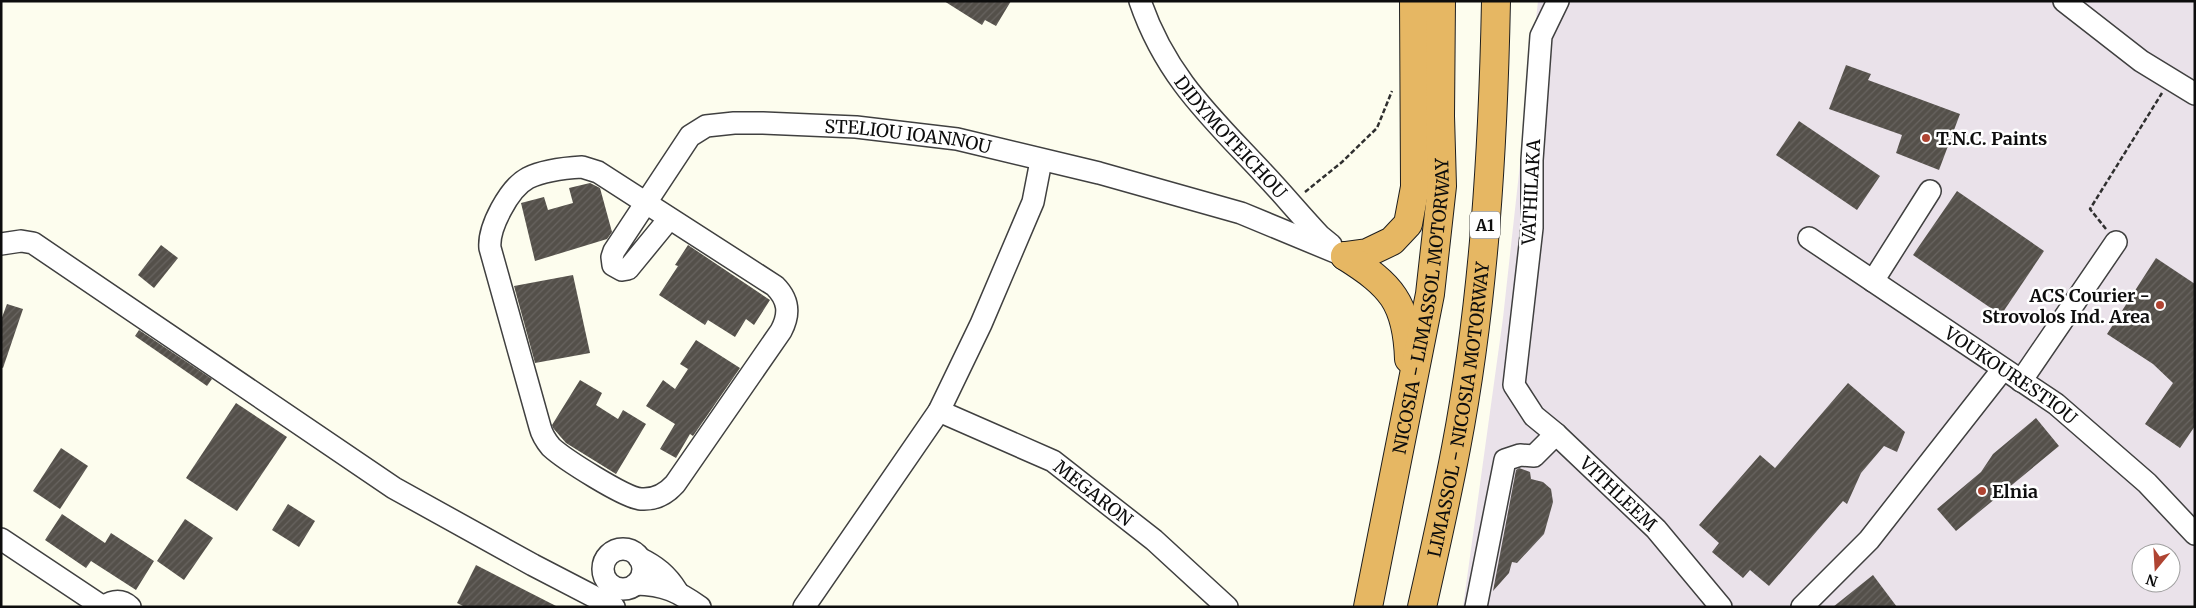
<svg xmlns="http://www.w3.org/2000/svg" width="2196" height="608" font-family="Merriweather,serif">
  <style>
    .industrial { fill: #eae2ea; fill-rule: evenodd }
    .building { fill: url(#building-hatch) }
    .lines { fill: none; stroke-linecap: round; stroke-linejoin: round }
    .minor-casing { stroke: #404040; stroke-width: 24 }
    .highway-casing { stroke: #1e1e1e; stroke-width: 30 }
    .path { stroke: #2f2f2f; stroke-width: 2.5; stroke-dasharray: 5 2.5; stroke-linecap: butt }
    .minor { stroke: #fff; stroke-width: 21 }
    .highway { stroke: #e6b763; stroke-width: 28 }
    .poi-dot { fill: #af4432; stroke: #fff; stroke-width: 2 }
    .labels { text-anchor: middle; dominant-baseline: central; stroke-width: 5; stroke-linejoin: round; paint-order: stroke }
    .shield { fill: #fff; stroke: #565656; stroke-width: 1 }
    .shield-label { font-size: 16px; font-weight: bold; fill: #0d0d0d }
    .street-label { font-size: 18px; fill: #0d0d0d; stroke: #fff }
    .poi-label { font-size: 18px; font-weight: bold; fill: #0d0d0d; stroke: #fff; text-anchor: start }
  </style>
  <defs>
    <pattern id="building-hatch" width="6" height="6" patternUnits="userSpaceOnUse" patternTransform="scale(1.25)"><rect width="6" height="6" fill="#54504a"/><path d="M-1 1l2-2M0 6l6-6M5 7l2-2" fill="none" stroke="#686460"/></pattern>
  </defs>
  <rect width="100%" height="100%" fill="#fdfdee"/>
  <path class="industrial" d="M1538,1H2195V607H1463L1503,318ZM2141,553H2171V583H2141Z"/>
  <g class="building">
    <polygon points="944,1 1011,1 996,26 985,20 982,25"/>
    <polygon points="1846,65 1871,74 1868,80 1960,114 1939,170 1896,153 1902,135 1829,109"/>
    <polygon points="1799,121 1880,176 1857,210 1776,155"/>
    <polygon points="590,183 600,188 612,232 607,239 535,261 521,203 544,197 548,210 573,203 569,188"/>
    <polygon points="1957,191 2044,251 2001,315 1913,255"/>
    <polygon points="161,245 178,258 154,288 138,275"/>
    <polygon points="688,245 770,300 754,325 746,319 735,337 708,320 705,325 659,295 678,266 675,265"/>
    <polygon points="2156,258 2195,284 2195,426 2180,448 2145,424 2173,383 2153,364 2107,334"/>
    <polygon points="573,275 590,353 535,363 514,286"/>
    <polygon points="7,304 23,309 3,368 1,367 1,320"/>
    <polygon points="139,330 212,379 207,386 135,336"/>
    <polygon points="696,340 740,368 693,436 690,434 676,458 660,449 675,424 646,406 663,380 675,389 688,369 680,364"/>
    <polygon points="580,380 602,393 596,405 618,419 623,410 646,424 616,474 566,443 553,428 552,425"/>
    <polygon points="1848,383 1905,432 1897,452 1884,446 1861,473 1847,504 1843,501 1769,586 1750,570 1743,578 1712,552 1719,543 1699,525 1760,455 1775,468"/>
    <polygon points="236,403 287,437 237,511 186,478"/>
    <polygon points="2036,418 2059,446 1956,531 1937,509 1981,472 1993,454"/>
    <polygon points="61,448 88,466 60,509 33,491"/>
    <polygon points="1519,468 1530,472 1531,479 1543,482 1551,489 1553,502 1544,534 1517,563 1512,562 1509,573 1493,591 1516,470"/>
    <polygon points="288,504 315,521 299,547 272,530"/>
    <polygon points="62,514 105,543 111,533 154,561 136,590 91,561 86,568 45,540"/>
    <polygon points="185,519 213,538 184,580 157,561"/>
    <polygon points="476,565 558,607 465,607 457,603"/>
    <polygon points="1873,575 1897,607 1833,607"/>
  </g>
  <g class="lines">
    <defs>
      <g id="minor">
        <path id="s1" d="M1140,1C1166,77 1211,117 1264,174C1283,194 1301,216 1320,236L1331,245"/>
        <path id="s2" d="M1558,1L1541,36L1532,160V228L1514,385L1534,416L1556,434L1656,529L1721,607"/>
        <polyline points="2064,1 2141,61 2195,94"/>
        <path d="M582,167L598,172L775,286C789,300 790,314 781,331L675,484C666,494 655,500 641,499C625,498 564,459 551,447C546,441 542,435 540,427L490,248C488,228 509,188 528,178C542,171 565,168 582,167Z"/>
        <path id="s3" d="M669,219L628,269L622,270L613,265L612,257L614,251L690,136L706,126L734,123H763L856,127L957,139L1099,173L1241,213L1345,256"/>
        <path id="s4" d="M1809,238L2056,404L2147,483L2195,534"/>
        <polyline points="1,244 21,241 33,243 394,488 533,565 614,607"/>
        <polyline points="1873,281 1930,191"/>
        <polyline points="2021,381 2116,242"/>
        <path id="s5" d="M939,411L1053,461L1154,540L1227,607"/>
        <polyline points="1,539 103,607"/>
        <circle cx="623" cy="569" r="20"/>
        <path d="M639,558C656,566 667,575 677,591"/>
        <path d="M636,584C665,585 677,591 700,607"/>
        <path d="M103,607C112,601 121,599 130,607"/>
        <polyline points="804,607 939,411 981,324 1033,202 1041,161"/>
        <polyline points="1476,607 1505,460 1520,455 1534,456 1556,434"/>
        <polyline points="1802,607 1869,540 2003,369"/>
      </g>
      <g id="highway">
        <polyline points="1345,256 1367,253 1392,241 1408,224 1415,187 1414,1"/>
        <path d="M1345,256C1391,285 1407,302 1409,359"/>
        <path id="s6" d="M1368,607L1430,294L1442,186L1440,116L1441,1"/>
        <path id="s7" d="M1422,607C1434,554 1446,501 1456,448C1484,301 1493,150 1496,1"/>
      </g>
    </defs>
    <use href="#minor" class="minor-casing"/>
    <use href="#highway" class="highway-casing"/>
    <g class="path">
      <polyline points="1305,192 1342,162 1377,128 1392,91"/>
      <polyline points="2106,229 2090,209 2162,93"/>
    </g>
    <use href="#minor" class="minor"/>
    <use href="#highway" class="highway"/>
  </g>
  <g class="poi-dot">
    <circle cx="1926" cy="138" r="5"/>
    <circle cx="2160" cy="305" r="5"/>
    <circle cx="1982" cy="491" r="5"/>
  </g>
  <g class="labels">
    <rect class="shield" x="1470" y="211.5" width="30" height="27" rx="4"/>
    <g class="shield-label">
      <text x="1485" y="225">A1</text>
    </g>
    <g class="street-label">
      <text stroke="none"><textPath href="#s1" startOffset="165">DIDYMOTEICHOU</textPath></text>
      <text stroke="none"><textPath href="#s3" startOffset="455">STELIOU IOANNOU</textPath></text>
      <text transform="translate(1531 192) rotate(-87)">VATHILAKA</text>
      <text stroke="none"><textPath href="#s6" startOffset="306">NICOSIA - LIMASSOL MOTORWAY</textPath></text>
      <text stroke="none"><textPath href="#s4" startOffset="244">VOUKOURESTIOU</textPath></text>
      <text stroke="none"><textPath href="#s7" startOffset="201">LIMASSOL - NICOSIA MOTORWAY</textPath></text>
      <text stroke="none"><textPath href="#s5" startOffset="176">MEGARON</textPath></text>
      <text stroke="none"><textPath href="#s2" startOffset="541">VITHLEEM</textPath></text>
    </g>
    <g class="poi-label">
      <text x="1936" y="138">T.N.C. Paints</text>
      <text x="2150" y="295" text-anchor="end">ACS Courier -<tspan x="2150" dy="21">Strovolos Ind. Area</tspan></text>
      <text x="1992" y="491">Elnia</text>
    </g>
  </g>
  <rect width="2196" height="608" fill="none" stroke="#0d0d0d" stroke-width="5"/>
  <g transform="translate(2156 568) rotate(198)"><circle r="24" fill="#ffffff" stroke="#9e9e9e"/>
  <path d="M0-4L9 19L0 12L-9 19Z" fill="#af4432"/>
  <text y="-8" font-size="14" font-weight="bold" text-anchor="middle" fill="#0d0d0d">N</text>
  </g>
</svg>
